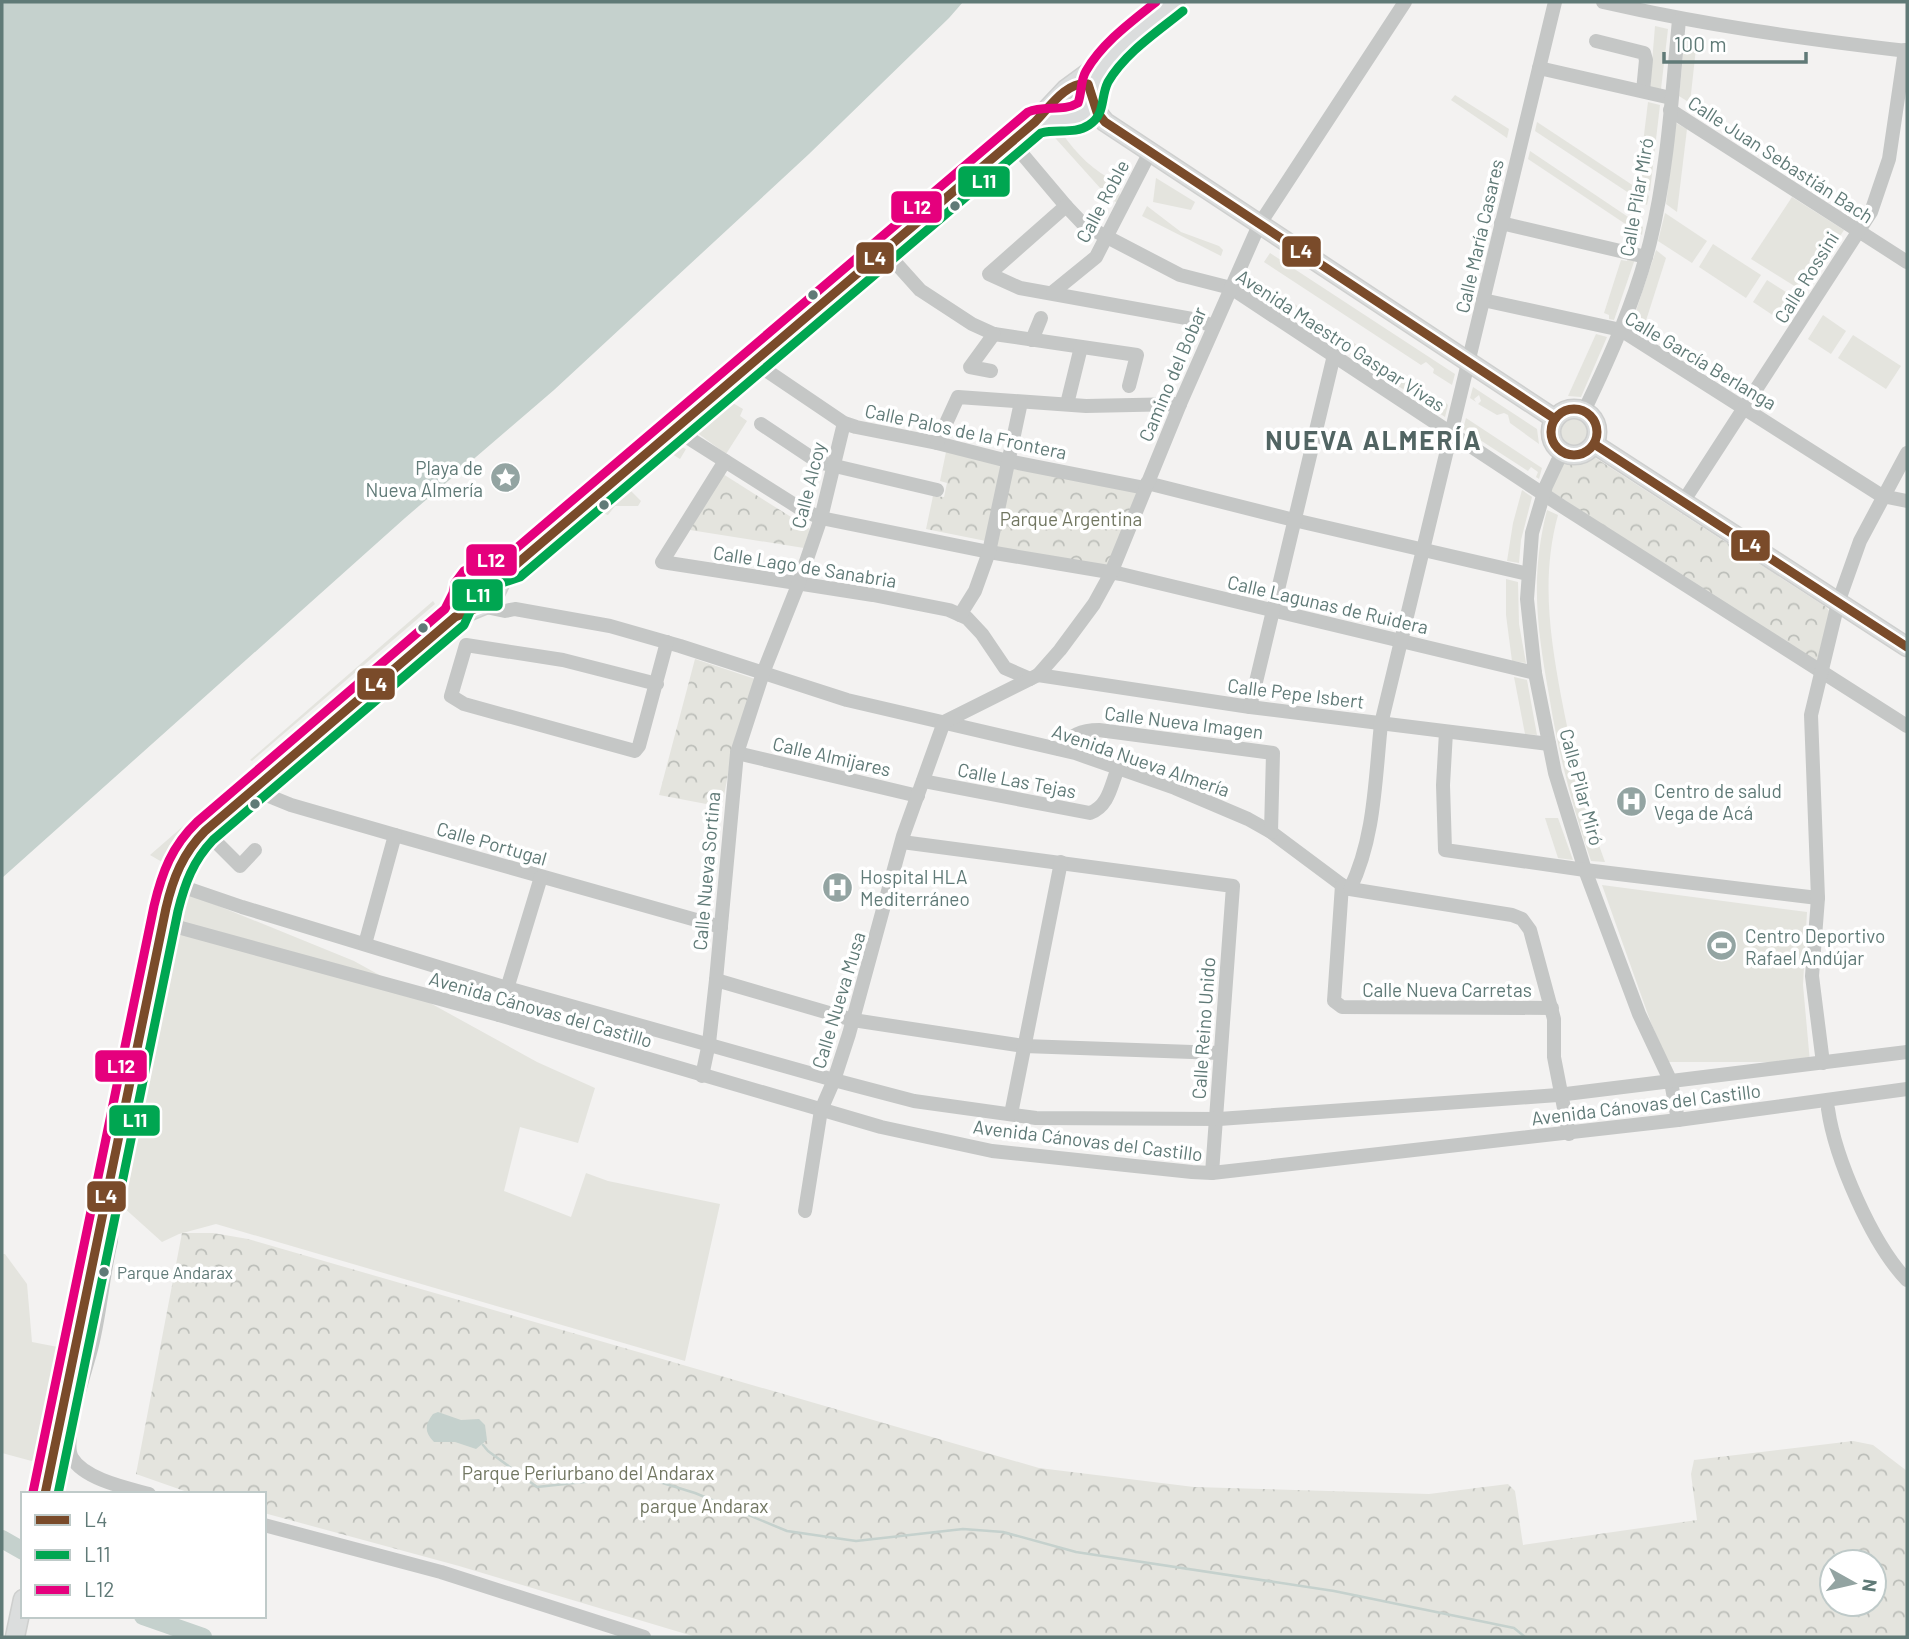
<svg xmlns="http://www.w3.org/2000/svg" width="1909" height="1639" font-family="Barlow,sans-serif">
  <style>
    .green { fill: #e4e4de }
    .park { fill: url(#park-crowns); fill-rule: evenodd }
    .water { fill: #c5d1cd }
    .lines { fill: none; stroke-linecap: round; stroke-linejoin: round }
    .stream { stroke: #c5d1cd; stroke-width: 2.5 }
    .river { stroke: #c5d1cd; stroke-width: 18 }
    .major-casing { stroke: #cecfce; stroke-width: 21 }
    .minor { stroke: #c5c7c6; stroke-width: 14 }
    .major { stroke: #dbdddd; stroke-width: 18 }
    .bus-1-casing { stroke: #fff; stroke-width: 14 }
    .bus-2-casing { stroke: #fff; stroke-width: 14 }
    .bus-3-casing { stroke: #fff; stroke-width: 14 }
    .bus-1 { stroke: #7a4b2a; stroke-width: 9 }
    .bus-2 { stroke: #00a651; stroke-width: 9 }
    .bus-3 { stroke: #e5007d; stroke-width: 9 }
    .bus-dot { fill: #607a77; stroke: #fff; stroke-width: 2.5 }
    .labels { text-anchor: middle; dominant-baseline: central; stroke-width: 7; stroke-linejoin: round; paint-order: stroke }
    .bus-label { font-size: 17px; fill: #607a77; stroke: #fff; text-anchor: start }
    .street-label { font-size: 19px; fill: #607a77; stroke: #fff }
    .poi-label { font-size: 19px; fill: #607a77; stroke: #fff; text-anchor: start }
    .park-label { font-size: 19px; fill: #727762; stroke: #fff }
    .district-label { font-size: 26px; font-weight: bold; letter-spacing: 2px; fill: #526563; stroke: #fff }
    .line-badge { stroke: #fff; stroke-width: 2.5 }
    .badge-label { font-size: 19px; text-anchor: middle; font-weight: bold; fill: #fff }
  </style>
  <defs>
    <pattern id="park-crowns" width="20" height="18" patternUnits="userSpaceOnUse" patternTransform="scale(1.75)"><rect width="20" height="18" fill="#e4e4de"/><path d="M2 6a3 3 0 1 1 6 0M12 15a3 3 0 1 1 6 0" fill="none" stroke="#bcbeb9"/></pattern>
  </defs>
  <rect width="100%" height="100%" fill="#f3f2f1"/>
  <g class="green">
    <polygon points="1655,26 1668,29 1661,89 1650,87"/>
    <polygon points="1685,36 1697,39 1690,103 1679,96"/>
    <polygon points="1455,95 1509,129 1507,138 1451,100"/>
    <polygon points="1648,102 1660,105 1650,191 1638,184"/>
    <polygon points="1537,122 1649,196 1647,205 1535,131"/>
    <polygon points="1676,123 1687,129 1677,212 1666,204"/>
    <path d="M1048,130L1062,133C1077,155 1093,170 1117,183L1120,197L1118,203L1110,199Z"/>
    <polygon points="1530,151 1643,227 1642,235 1528,159"/>
    <polygon points="1156,178 1195,202 1191,210 1153,202"/>
    <polygon points="1792,197 1844,230 1804,292 1751,259"/>
    <polygon points="1147,206 1181,232 1219,246 1223,250 1221,256 1142,216"/>
    <polygon points="1665,213 1707,241 1692,263 1658,241"/>
    <polygon points="1713,244 1761,275 1746,298 1699,267"/>
    <polygon points="1656,250 1666,258 1643,330 1632,323"/>
    <polygon points="1270,253 1455,374 1452,385 1433,373 1434,369 1426,362 1421,365 1264,262"/>
    <polygon points="1628,257 1635,259 1614,320 1609,319 1609,315 1604,313 1621,260 1627,261"/>
    <polygon points="1247,273 1441,400 1437,401 1437,407 1441,408 1444,401 1448,405 1445,417 1243,283"/>
    <polygon points="1767,280 1797,299 1783,322 1753,302"/>
    <polygon points="1823,315 1846,331 1831,354 1808,339"/>
    <polygon points="1596,334 1607,337 1581,397 1568,396"/>
    <polygon points="1853,335 1901,366 1886,389 1838,358"/>
    <polygon points="1473,387 1537,429 1539,444 1510,423 1508,415 1504,413 1497,415 1478,404 1481,401 1479,395 1474,399 1476,402 1470,398"/>
    <polygon points="726,399 743,409 740,416 747,421 726,454 692,429"/>
    <circle cx="1573" cy="432" r="17"/>
    <polygon points="1466,418 1542,468 1539,479 1536,477 1538,472 1531,467 1528,471 1463,429"/>
    <polygon points="673,443 686,449 680,459 672,454 634,487 629,481"/>
    <polygon points="626,486 641,501 638,506 615,506 608,515 600,512 609,505 607,500"/>
    <polygon points="1522,490 1532,497 1521,540 1519,563 1507,561 1513,523"/>
    <path d="M1547,510L1558,515C1541,577 1550,635 1561,696C1572,754 1585,807 1605,862L1591,861C1572,806 1558,752 1549,695C1537,628 1530,577 1547,510Z"/>
    <polygon points="1506,579 1518,582 1519,624 1526,663 1512,661 1506,615"/>
    <polygon points="433,601 435,604 252,761 250,760"/>
    <polygon points="438,608 440,610 408,638 407,646 273,761 270,758 258,768 255,765"/>
    <polygon points="1514,677 1527,680 1537,735 1525,734"/>
    <path d="M251,767L257,774C230,797 189,825 172,856L165,853L162,862L150,855Z"/>
    <polygon points="1545,818 1558,818 1573,860 1558,858"/>
    <polygon points="1602,885 1807,912 1803,985 1810,1062 1668,1062 1651,1023"/>
    <polygon points="177,889 354,961 537,1062 595,1088 578,1143 520,1127 504,1191 571,1217 586,1173 608,1181 720,1204 685,1361 216,1224 179,1234 162,1242 112,1197"/>
    <polygon points="2,1254 5,1254 27,1284 32,1342 63,1348 39,1463 2,1453"/>
  </g>
  <g class="park">
    <polygon points="946,452 1140,490 1108,567 996,547 996,543 926,529 933,496 944,497 947,483 940,481"/>
    <polygon points="1591,455 1826,607 1830,612 1821,659 1815,662 1552,492 1551,490 1566,458 1577,460"/>
    <polygon points="723,474 810,529 804,548 690,530"/>
    <polygon points="695,659 755,679 734,741 722,807 659,795"/>
    <path d="M182,1233H213L248,1239L1039,1468L1194,1487L1429,1494L1508,1484L1515,1491L1523,1545L1697,1520L1691,1474L1694,1460L1853,1441L1873,1445L1907,1471V1637H696L459,1566L264,1513V1494H193L136,1474ZM1832,1562H1874V1604H1832Z"/>
  </g>
  <g class="water">
    <polygon points="2,2 963,2 949,18 809,154 554,390 405,518 2,878"/>
    <path d="M438,1412L461,1420L479,1419L485,1425L487,1440L476,1449L455,1442H434C424,1432 425,1424 433,1414Z"/>
  </g>
  <g class="lines">
    <polyline class="stream" points="483,1445 488,1451 537,1487 640,1476 695,1493 787,1531 856,1541 963,1529 1003,1532 1076,1552 1334,1591 1514,1628 1525,1637"/>
    <g class="river">
      <polyline points="2,1539 23,1551"/>
      <polyline points="143,1616 203,1637"/>
    </g>
    <defs>
      <g id="major">
        <polyline points="1092,99 1096,111 1105,122 1555,419"/>
        <path d="M1035,122C1049,115 1060,123 1073,119C1095,113 1088,99 1094,83C1096,76 1101,70 1106,64"/>
        <circle cx="1574" cy="432" r="23"/>
        <polyline points="1594,444 1907,647"/>
        <polyline points="455,617 465,597 466,588 472,580 485,574 512,568"/>
        <path d="M45,1494L166,908C174,875 179,855 205,831L455,617L491,602L500,583L512,568L1035,122L1066,89L1111,56L1175,2"/>
        <polyline points="15,1637 23,1599"/>
      </g>
    </defs>
    <use href="#major" class="major-casing"/>
    <g class="minor">
      <path d="M1603,2C1703,25 1805,39 1907,51"/>
      <polyline points="1596,41 1644,53 1646,60 1643,91"/>
      <polyline points="1539,68 1671,98"/>
      <polyline points="1670,110 1907,262"/>
      <polyline points="1012,142 1066,206 1084,225 1180,275 1231,288 1563,507 1907,726"/>
      <polyline points="1066,206 989,274 1020,288 1192,319 1214,326"/>
      <polyline points="1501,223 1646,257"/>
      <polyline points="885,251 920,290 972,324 994,334 1137,355 1129,386"/>
      <polyline points="1053,292 1096,257 1150,152"/>
      <polyline points="1483,300 1621,330 1882,496 1907,501"/>
      <polyline points="1032,340 1041,318"/>
      <polyline points="754,362 844,423 856,427 937,443 1008,461 1145,488"/>
      <polyline points="991,371 970,367 994,334"/>
      <polyline points="1067,404 1081,347"/>
      <path d="M1584,411C1610,357 1635,301 1650,242C1668,170 1672,93 1679,20"/>
      <polyline points="761,424 818,462 937,490"/>
      <polyline points="676,430 801,509 821,518 989,552 1121,574 1535,673"/>
      <polyline points="937,443 958,397 1086,406 1180,404"/>
      <polyline points="1562,452 1546,486 1532,533 1527,599 1535,673 1555,773 1585,870 1639,1014 1671,1082 1678,1120"/>
      <polyline points="725,461 662,562 873,595 949,610 967,618 982,634 1005,668 1030,679"/>
      <polyline points="1147,483 1294,520 1528,574"/>
      <polyline points="1683,502 1871,212 1889,159 1905,50"/>
      <polyline points="481,606 505,611 515,609 610,626 680,646 847,700 1075,753 1175,788 1248,819 1271,832 1342,885 1350,889 1512,915 1522,919 1530,930 1554,1019 1554,1057 1569,1134"/>
      <polyline points="960,615 975,591 989,552 1021,402"/>
      <polyline points="1038,675 1250,707 1549,744"/>
      <polyline points="657,684 563,660 466,645 451,696 464,704 635,751 639,746 667,642"/>
      <polyline points="1250,707 1334,355"/>
      <polyline points="1446,732 1443,785 1445,850 1585,870 1818,898"/>
      <path d="M1059,749C1071,735 1081,730 1099,730L1273,753L1271,832"/>
      <polyline points="737,753 918,796"/>
      <path d="M923,781L1090,813C1109,806 1111,785 1118,768"/>
      <polyline points="254,790 291,805 395,835 721,927"/>
      <polyline points="205,831 240,866 255,850"/>
      <polyline points="902,842 1233,886 1212,1173"/>
      <polyline points="172,883 242,907 507,988 834,1080 914,1101 1036,1118 1219,1119 1558,1095 1907,1052"/>
      <polyline points="1342,885 1334,1001 1342,1007 1552,1008"/>
      <path d="M1350,889C1375,838 1375,779 1381,724L1555,2"/>
      <polyline points="163,923 499,1015 881,1127 992,1151 1192,1172 1212,1173 1678,1120 1907,1089"/>
      <polyline points="365,944 395,835"/>
      <polyline points="716,980 853,1020 1024,1046 1220,1053"/>
      <polyline points="499,1015 541,877"/>
      <polyline points="1823,1063 1812,976 1818,898 1811,715 1838,603 1860,541 1907,453"/>
      <polyline points="702,1076 709,1043 716,980 737,753 763,673 798,585 821,518 844,423"/>
      <path d="M1828,1109C1835,1158 1872,1244 1907,1280"/>
      <polyline points="1011,1114 1061,862"/>
      <polyline points="805,1211 821,1110 834,1080 849,1034 903,836 944,722 1038,675 1060,650 1094,604 1111,573 1180,404 1259,225 1405,2"/>
      <path d="M101,1223C110,1228 112,1231 111,1241C102,1278 100,1317 90,1353C84,1375 62,1440 72,1458C84,1479 127,1488 149,1494"/>
      <polyline points="264,1525 441,1572 644,1637"/>
    </g>
    <use href="#major" class="major"/>
    <defs>
      <g id="bus-1">
        <circle cx="1574" cy="432" r="23"/>
        <polyline points="1594,444 1907,647"/>
        <path d="M45,1494L166,908C173,878 183,853 205,831L455,617L491,602L500,583L512,568L1035,122C1049,108 1066,81 1088,84L1097,112L1105,122L1555,419"/>
      </g>
      <path id="bus-2" d="M58,1494L178,911C185,883 193,861 213,840L464,625L480,590L520,577L1041,133C1057,128 1074,135 1089,125C1106,114 1100,98 1108,82C1125,53 1157,32 1183,11"/>
      <path id="bus-3" d="M33,1492L154,906C162,872 172,846 197,822L445,609L453,593L455,583L464,571L481,562L506,557L1028,112C1044,105 1063,112 1078,103C1082,93 1080,81 1086,71C1102,43 1131,22 1156,2"/>
    </defs>
    <use href="#bus-1" class="bus-1-casing"/>
    <use href="#bus-2" class="bus-2-casing"/>
    <use href="#bus-3" class="bus-3-casing"/>
    <use href="#bus-1" class="bus-1"/>
    <use href="#bus-2" class="bus-2"/>
    <use href="#bus-3" class="bus-3"/>
  </g>
  <defs>
    <symbol id="sight-disc" viewBox="-11 -11 22 22"><circle r="9.5" fill="#93a4a2" stroke="#fff"/><path d="M0-6L1.8-2.2L6-1.7L2.9 1.2L3.7 5.4L0 3.3L-3.7 5.4L-2.9 1.2L-6-1.7L-1.8-2.2Z" fill="#fff"/></symbol>
    <symbol id="hospital-disc" viewBox="-11 -11 22 22"><circle r="9.5" fill="#93a4a2" stroke="#fff"/><path d="M-5-5h3v3.5h4V-5h3V5h-3V1.5h-4V5h-3Z" fill="#fff"/></symbol>
    <symbol id="stadium-disc" viewBox="-11 -11 22 22"><circle r="9.5" fill="#93a4a2" stroke="#fff"/><path d="M0-5a6.5 5 0 1 0 0 10a6.5 5 0 1 0 0-10ZM-3.5-1.8h7v3.6h-7Z" fill="#fff"/></symbol>
  </defs>
  <g fill-rule="evenodd">
    <use href="#sight-disc" x="488" y="460" width="35" height="35"/>
    <use href="#hospital-disc" x="1614" y="784" width="35" height="35"/>
    <use href="#hospital-disc" x="820" y="870" width="35" height="35"/>
    <use href="#stadium-disc" x="1704" y="928" width="35" height="35"/>
  </g>
  <g class="bus-dot">
    <circle cx="955" cy="206" r="6"/>
    <circle cx="813" cy="295" r="6"/>
    <circle cx="604" cy="505" r="6"/>
    <circle cx="423" cy="628" r="6"/>
    <circle cx="255" cy="804" r="6"/>
    <circle cx="104" cy="1272" r="6"/>
  </g>
  <g class="labels">
    <g class="bus-label">
      <text x="117" y="1272">Parque Andarax</text>
    </g>
    <g class="street-label">
      <text transform="translate(1781 159) rotate(33)">Calle Juan Sebastián Bach</text>
      <text transform="translate(1636 197) rotate(-80)">Calle Pilar Miró</text>
      <text transform="translate(1102 201) rotate(-62)">Calle Roble</text>
      <text transform="translate(1479 236) rotate(-77)">Calle María Casares</text>
      <text transform="translate(1806 277) rotate(-58)">Calle Rossini</text>
      <text transform="translate(1341 340) rotate(33)">Avenida Maestro Gaspar Vivas</text>
      <text transform="translate(1701 360) rotate(31)">Calle García Berlanga</text>
      <text transform="translate(1172 374) rotate(-67)">Camino del Bobar</text>
      <text transform="translate(966 431) rotate(12)">Calle Palos de la Frontera</text>
      <text transform="translate(808 485) rotate(-76)">Calle Alcoy</text>
      <text transform="translate(805 566) rotate(9)">Calle Lago de Sanabria</text>
      <text transform="translate(1328 604) rotate(13)">Calle Lagunas de Ruidera</text>
      <text transform="translate(1296 693) rotate(7)">Calle Pepe Isbert</text>
      <text transform="translate(1184 722) rotate(7)">Calle Nueva Imagen</text>
      <text transform="translate(832 756) rotate(13)">Calle Almijares</text>
      <text transform="translate(1141 760) rotate(19)">Avenida Nueva Almería</text>
      <text transform="translate(1017 780) rotate(11)">Calle Las Tejas</text>
      <text transform="translate(1582 787) rotate(75)">Calle Pilar Miró</text>
      <text transform="translate(492 843) rotate(16)">Calle Portugal</text>
      <text transform="translate(706 871) rotate(-85)">Calle Nueva Sortina</text>
      <text x="1447" y="989">Calle Nueva Carretas</text>
      <text transform="translate(838 1000) rotate(-73)">Calle Nueva Musa</text>
      <text transform="translate(541 1009) rotate(16)">Avenida Cánovas del Castillo</text>
      <text transform="translate(1203 1028) rotate(-86)">Calle Reino Unido</text>
      <text transform="translate(1646 1104) rotate(-7)">Avenida Cánovas del Castillo</text>
      <text transform="translate(1088 1140) rotate(7)">Avenida Cánovas del Castillo</text>
    </g>
    <g class="poi-label">
      <text x="483" y="467" text-anchor="end">Playa de<tspan x="483" dy="22">Nueva Almería</tspan></text>
      <text x="1654" y="790">Centro de salud<tspan x="1654" dy="22">Vega de Acá</tspan></text>
      <text x="860" y="876">Hospital HLA<tspan x="860" dy="22">Mediterráneo</tspan></text>
      <text x="1745" y="935">Centro Deportivo<tspan x="1745" dy="22">Rafael Andújar</tspan></text>
    </g>
    <g class="park-label">
      <text x="1071" y="518">Parque Argentina</text>
      <text x="588" y="1472">Parque Periurbano del Andarax</text>
      <text x="704" y="1505">parque Andarax</text>
    </g>
    <g class="district-label">
      <text x="1374" y="439">NUEVA ALMERÍA</text>
    </g>
  </g>
  <g class="line-badge">
    <rect x="957" y="165" width="54" height="33" rx="7" fill="#00a651"/>
    <rect x="890" y="190" width="53" height="34" rx="7" fill="#e5007d"/>
    <rect x="1281" y="235" width="41" height="33" rx="7" fill="#7a4b2a"/>
    <rect x="855" y="241" width="40" height="34" rx="7" fill="#7a4b2a"/>
    <rect x="1730" y="529" width="41" height="33" rx="7" fill="#7a4b2a"/>
    <rect x="465" y="543" width="53" height="34" rx="7" fill="#e5007d"/>
    <rect x="451" y="578" width="53" height="34" rx="7" fill="#00a651"/>
    <rect x="356" y="667" width="40" height="34" rx="7" fill="#7a4b2a"/>
    <rect x="94" y="1049" width="54" height="34" rx="7" fill="#e5007d"/>
    <rect x="108" y="1104" width="53" height="33" rx="7" fill="#00a651"/>
    <rect x="86" y="1180" width="41" height="33" rx="7" fill="#7a4b2a"/>
  </g>
  <g class="badge-label">
    <text x="984" y="188">L11</text>
    <text x="917" y="214">L12</text>
    <text x="1301" y="258">L4</text>
    <text x="875" y="265">L4</text>
    <text x="1750" y="552">L4</text>
    <text x="491" y="567">L12</text>
    <text x="478" y="602">L11</text>
    <text x="376" y="691">L4</text>
    <text x="121" y="1073">L12</text>
    <text x="135" y="1127">L11</text>
    <text x="106" y="1203">L4</text>
  </g>
  <rect width="1909" height="1639" fill="none" stroke="#607a77" stroke-width="7"/>
  <rect x="21" y="1492" width="245" height="126" fill="#ffffff" stroke="#bfcac9" stroke-width="2"/>
  <rect x="35" y="1515" width="35" height="10" fill="#7a4b2a" stroke="#bfcac9" stroke-width="2"/>
  <text x="84" y="1527" font-size="21" fill="#607a77">L4</text>
  <rect x="35" y="1550" width="35" height="10" fill="#00a651" stroke="#bfcac9" stroke-width="2"/>
  <text x="84" y="1562" font-size="21" fill="#607a77">L11</text>
  <rect x="35" y="1585" width="35" height="10" fill="#e5007d" stroke="#bfcac9" stroke-width="2"/>
  <text x="84" y="1597" font-size="21" fill="#607a77">L12</text>
  <g transform="translate(1853 1583) rotate(98)"><circle r="33" fill="#ffffff" stroke="#bfcac9" stroke-width="2"/>
  <path d="M0-5L12 26L0 18L-12 26Z" fill="#93a4a2"/>
  <text y="-10" font-size="19" font-weight="bold" text-anchor="middle" fill="#607a77">N</text>
  </g>
  <path d="M1664 52v10h142v-10" fill="none" stroke="#607a77" stroke-width="3.5"/>
  <text x="1674" y="52" font-size="21" fill="#607a77" stroke="#ffffff" stroke-width="5" paint-order="stroke">100 m</text>
</svg>
